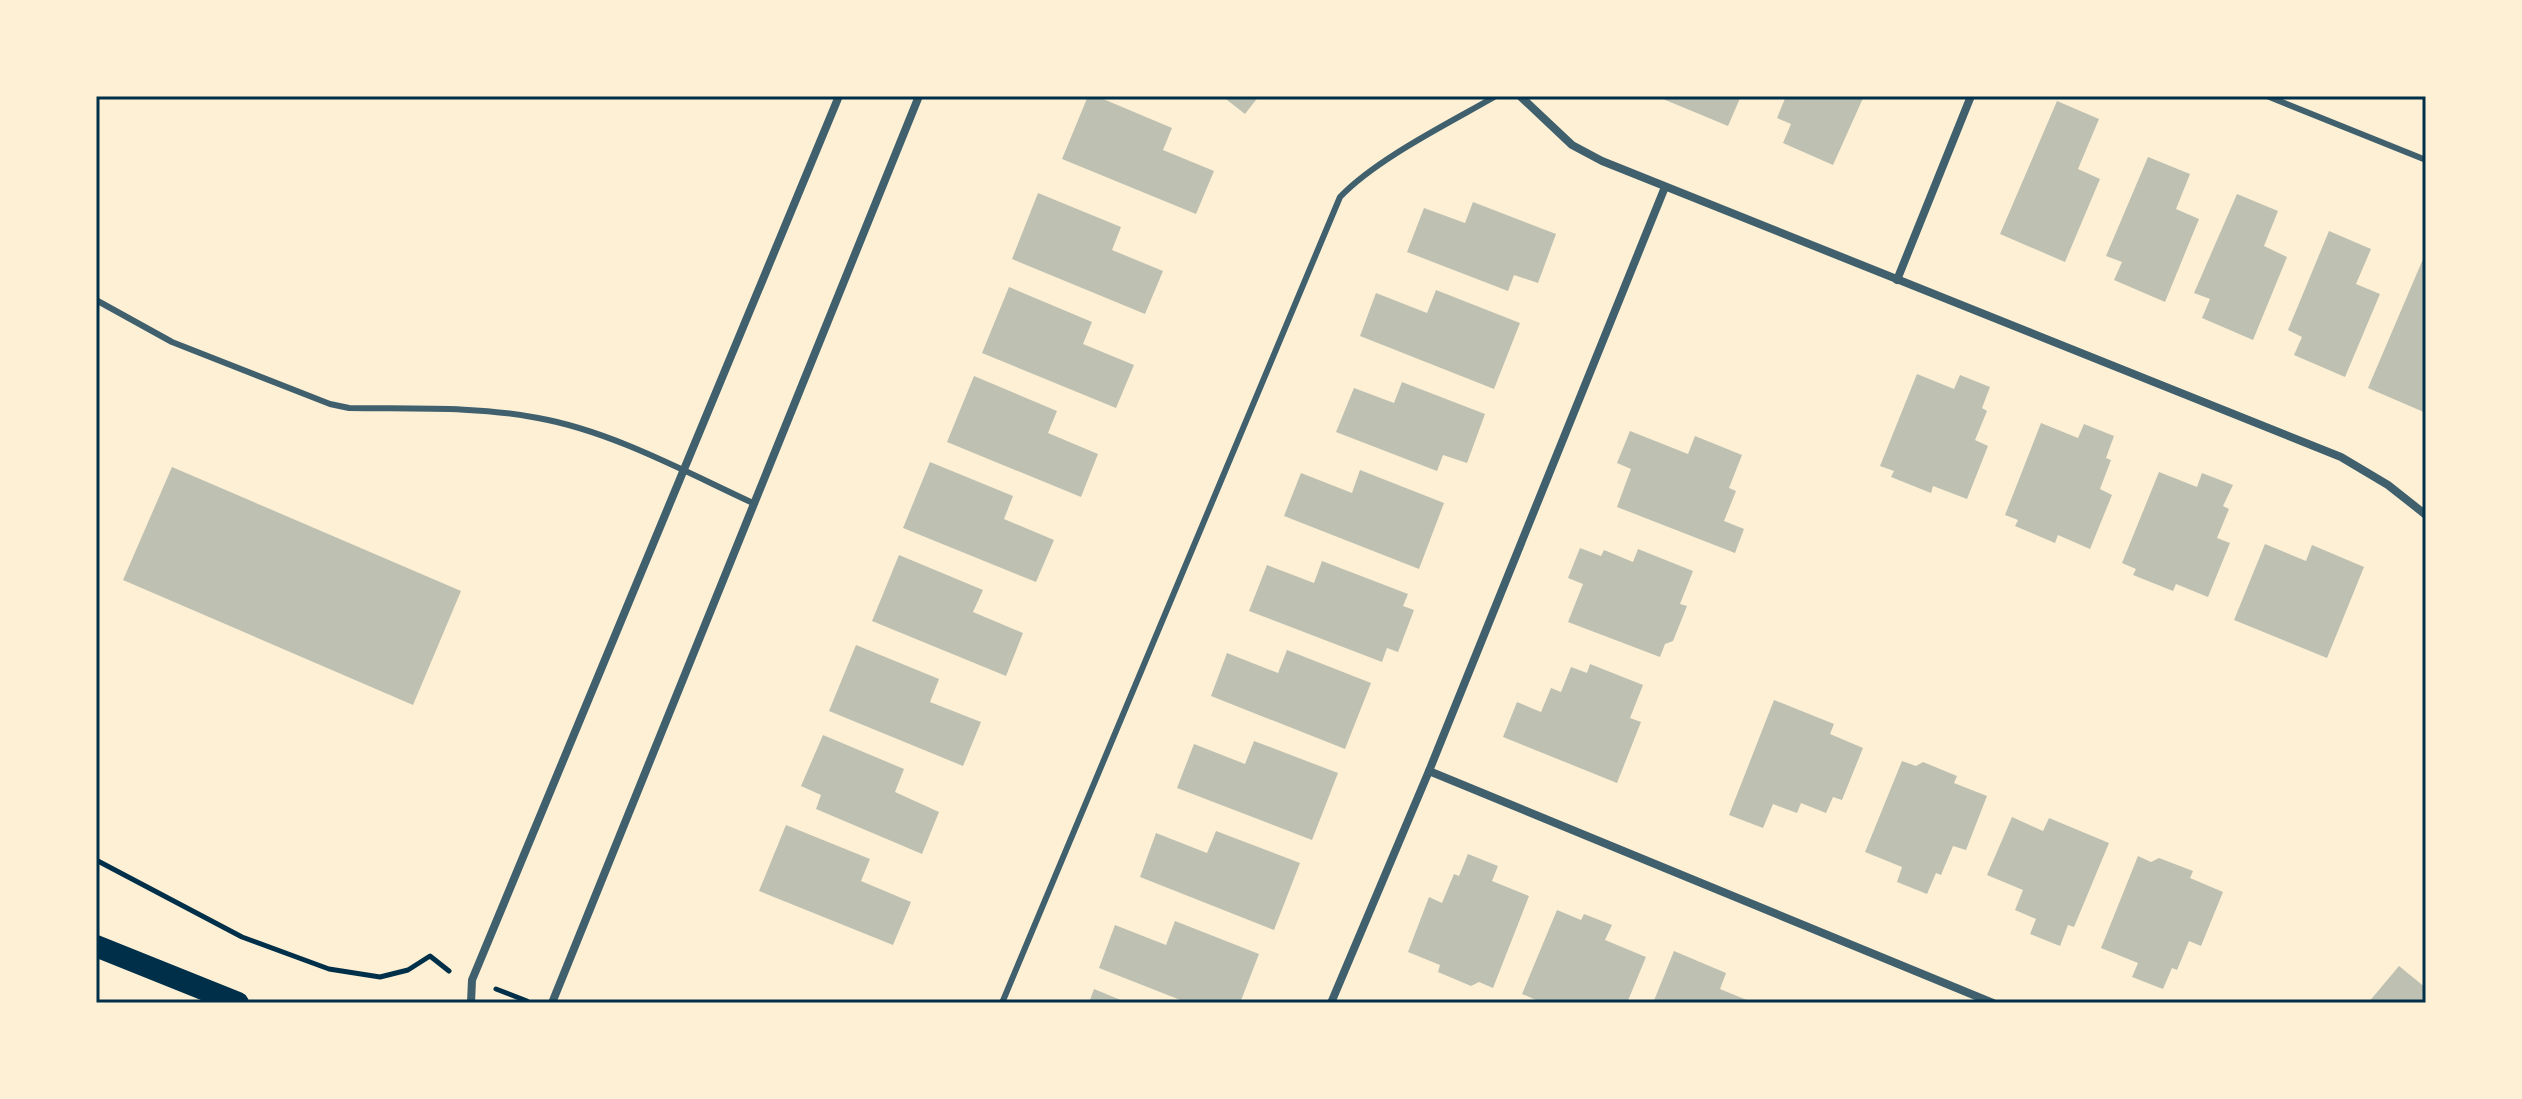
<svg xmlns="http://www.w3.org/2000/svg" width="2522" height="1099" font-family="'PT Sans Narrow',sans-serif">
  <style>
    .building { fill: #bec0b2 }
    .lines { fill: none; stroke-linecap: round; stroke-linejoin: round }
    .path { stroke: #003049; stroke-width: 5 }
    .service { stroke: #3f606c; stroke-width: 6 }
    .minor { stroke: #3f606c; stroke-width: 8 }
    .trunk { stroke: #003049; stroke-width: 22 }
    .neatline { fill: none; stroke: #003049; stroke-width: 3 }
  </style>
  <rect width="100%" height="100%" fill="#fdf0d5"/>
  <g class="building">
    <polygon points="1088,96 1096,96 1172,128 1163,150 1214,171 1196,214 1062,159"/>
    <polygon points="1222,96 1259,96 1245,114"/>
    <polygon points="1664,96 1741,96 1728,126 1663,99"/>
    <polygon points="1786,96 1864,96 1833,165 1783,143 1791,124 1777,118"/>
    <polygon points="2057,101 2099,119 2078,169 2100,179 2065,262 2000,234"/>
    <polygon points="2148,157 2190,174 2176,209 2199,219 2165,302 2114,280 2122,262 2106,256"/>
    <polygon points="1038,193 1121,227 1112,250 1163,271 1145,314 1012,259"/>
    <polygon points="2237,194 2278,211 2264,246 2287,257 2253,340 2202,318 2210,299 2194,293"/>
    <polygon points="1473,202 1556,234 1538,283 1514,275 1508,291 1407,252 1424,208 1465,223"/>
    <polygon points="2329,231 2371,249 2356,284 2380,294 2345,377 2294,355 2302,337 2288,330"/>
    <polygon points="2426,252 2426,413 2368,388"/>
    <polygon points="1009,287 1092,322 1083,344 1134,365 1116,408 982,353"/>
    <polygon points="1436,290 1520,323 1494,389 1360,336 1376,293 1427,313"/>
    <polygon points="1917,374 1954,389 1960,375 1990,387 1982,408 1987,411 1975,440 1988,446 1967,499 1933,486 1931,493 1891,477 1894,471 1880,466"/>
    <polygon points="974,376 1057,411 1048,433 1098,454 1081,497 947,442"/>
    <polygon points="1402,382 1485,414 1467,463 1443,455 1437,471 1336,432 1354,388 1394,403"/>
    <polygon points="2041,423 2078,438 2084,424 2114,436 2106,458 2111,460 2100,489 2112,495 2090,549 2058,535 2055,543 2015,526 2018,520 2005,515"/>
    <polygon points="1630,431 1688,454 1695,436 1742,455 1729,488 1736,491 1724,521 1744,529 1735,553 1617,507 1631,469 1617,463"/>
    <polygon points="930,462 1013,496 1004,519 1054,540 1036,582 903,528"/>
    <polygon points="172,467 461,591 413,705 123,580"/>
    <polygon points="1360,470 1444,503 1419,569 1284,516 1301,473 1352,493"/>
    <polygon points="2159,472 2197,487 2202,473 2233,485 2223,506 2229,509 2217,538 2230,543 2208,597 2176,584 2173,591 2133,575 2136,569 2122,563"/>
    <polygon points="2265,544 2306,561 2312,545 2364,567 2327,658 2234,620"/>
    <polygon points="1580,548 1601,556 1604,550 1633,562 1638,549 1693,571 1680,604 1687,606 1673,641 1665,644 1660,657 1568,622 1583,584 1568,578"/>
    <polygon points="899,555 983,590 973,612 1023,633 1006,676 872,621"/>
    <polygon points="1322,561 1408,594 1403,606 1414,610 1398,652 1387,648 1382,662 1249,611 1267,565 1314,583"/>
    <polygon points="856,645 939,679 930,702 981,722 963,766 829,711"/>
    <polygon points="1287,650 1371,683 1345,749 1211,696 1227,653 1278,673"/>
    <polygon points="1590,664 1643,685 1630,718 1641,722 1617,783 1503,737 1517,702 1541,712 1551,688 1561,692 1571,667 1587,673"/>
    <polygon points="1774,700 1834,724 1830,734 1863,748 1842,800 1833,797 1826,813 1801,803 1797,813 1773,804 1763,828 1729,815"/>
    <polygon points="823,735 904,769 895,792 939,812 922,854 816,809 821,795 801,786"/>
    <polygon points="1254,741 1338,773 1312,840 1177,788 1194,744 1245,764"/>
    <polygon points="1902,761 1916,766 1923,762 1957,776 1954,783 1987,796 1966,850 1953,846 1941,875 1936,873 1927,894 1897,882 1902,867 1865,852"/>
    <polygon points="2012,817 2043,831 2049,818 2109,843 2074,927 2068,925 2060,946 2030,934 2036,919 2015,910 2023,890 1987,875"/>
    <polygon points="786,825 870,859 861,881 911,902 893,945 759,891"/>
    <polygon points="1216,831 1300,863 1274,930 1140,877 1156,833 1207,853"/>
    <polygon points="1468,854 1498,866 1492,881 1529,896 1493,988 1479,982 1471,986 1438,972 1440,965 1408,952 1429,897 1442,903 1454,874 1459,876"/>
    <polygon points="2138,856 2151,862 2159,858 2193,871 2190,878 2223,892 2201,946 2189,941 2177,970 2172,968 2163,989 2132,977 2138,963 2101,948"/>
    <polygon points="1557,910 1581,920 1584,914 1612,925 1605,940 1646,957 1627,1003 1543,1003 1522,994"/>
    <polygon points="1175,921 1259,954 1240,1003 1188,1003 1099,968 1115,925 1166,945"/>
    <polygon points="1674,951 1726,973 1720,989 1754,1003 1653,1003"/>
    <polygon points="2399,966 2426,988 2426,1003 2368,1003"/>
    <polygon points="1094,989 1128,1003 1089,1003"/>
  </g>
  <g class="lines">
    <g class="path">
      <polyline points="96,860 242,937 329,969 380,977 408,970 430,956 449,971"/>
      <polyline points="496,989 527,1001"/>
    </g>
    <g class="service">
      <polyline points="2267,96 2426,160"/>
      <path d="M96,300L172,342L330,404L349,408C412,409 476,406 538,418C611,431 686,472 753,503"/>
      <path d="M1002,1003L1340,197C1376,159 1449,123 1496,96"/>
    </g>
    <g class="minor">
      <polyline points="1520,96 1572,145 1602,161 2341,457 2388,485 2426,515"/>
      <polyline points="1897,280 1971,96"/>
      <polyline points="1429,771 1993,1003"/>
      <polyline points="471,1003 472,980 839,96"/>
      <polyline points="552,1003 919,96"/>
      <polyline points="1331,1003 1429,771 1665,187"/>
    </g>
    <polyline class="trunk" points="96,946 238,1003"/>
  </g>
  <rect width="2522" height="1099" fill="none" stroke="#fdf0d5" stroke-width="196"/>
  <rect x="98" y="98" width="2326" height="903" class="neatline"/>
</svg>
